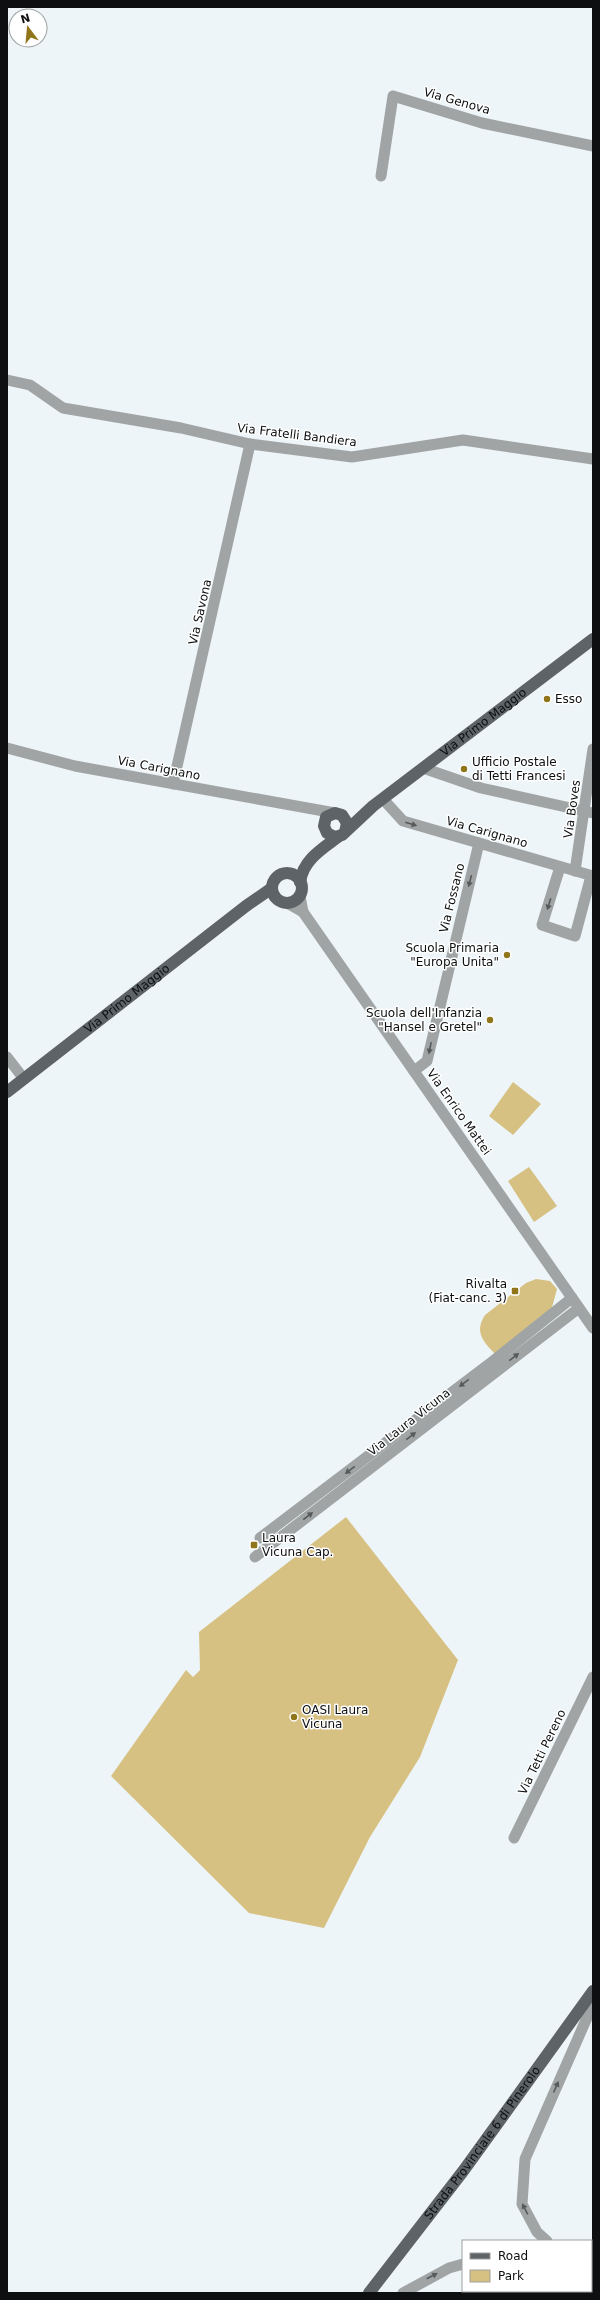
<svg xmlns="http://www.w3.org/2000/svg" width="600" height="2300" font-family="'DejaVu Sans',sans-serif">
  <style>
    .green { fill: #d7c182 }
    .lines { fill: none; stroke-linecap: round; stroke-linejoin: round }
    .minor { stroke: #a1a4a5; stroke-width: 11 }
    .major { stroke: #5d6366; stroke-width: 12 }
    .oneway { fill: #575a5a }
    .poi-dot { fill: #90751b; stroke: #fff; stroke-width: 1.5 }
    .labels { text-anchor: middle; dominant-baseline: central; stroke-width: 3; stroke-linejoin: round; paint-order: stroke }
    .street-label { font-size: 12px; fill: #0d0f10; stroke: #fff }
    .poi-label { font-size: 12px; fill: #0d0f10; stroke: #fff; text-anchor: start }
  </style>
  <rect width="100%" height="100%" fill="#edf5f8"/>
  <g class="green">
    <polygon points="513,1082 541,1104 513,1135 489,1116"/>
    <polygon points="529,1167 557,1206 534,1222 508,1181"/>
    <path d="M536,1279L550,1281L557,1289L551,1311L495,1354C483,1341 474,1332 485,1315L526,1283Z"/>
    <polygon points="346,1517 458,1660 420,1757 370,1837 324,1928 249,1913 111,1776 186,1670 193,1677 200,1670 199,1632"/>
  </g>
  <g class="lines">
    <g class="minor">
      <polyline points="381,176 393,96 482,123 593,146"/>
      <polyline points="7,380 30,385 63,408 181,428 250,444 352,457 463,440 593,459"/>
      <polyline points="7,748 75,766 335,813"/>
      <polyline points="423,768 481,788 593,813"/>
      <polyline points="173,784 250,444"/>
      <polyline points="383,799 403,821 593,876"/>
      <polyline points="560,867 542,925 575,936 591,876"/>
      <polyline points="575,871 593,749"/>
      <polyline points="300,896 303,912 593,1328"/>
      <polyline points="287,903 303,912"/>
      <polyline points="7,1057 24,1079"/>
      <polyline points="414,1071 427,1061 479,843"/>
      <polyline points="260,1538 488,1365 572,1298"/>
      <polyline points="255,1557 579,1308"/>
      <polyline points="514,1838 593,1677"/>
      <polyline points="547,2241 537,2232 522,2204 525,2159 593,2004"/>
      <polyline points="591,2263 593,2263"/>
      <polyline points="403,2293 449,2268 463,2264"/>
    </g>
    <g class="major">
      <path id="s1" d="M345,832L347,823L342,815L335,813L326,817L324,826L327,833L335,837L342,835L373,806L593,639"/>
      <circle cx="287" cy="888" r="15"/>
      <path d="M300,882C303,860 322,849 338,837"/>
      <path id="s2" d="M7,1092L246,906L272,888"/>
      <path id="s3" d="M369,2293L464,2170L593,1991"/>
    </g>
  </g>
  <defs><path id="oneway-solid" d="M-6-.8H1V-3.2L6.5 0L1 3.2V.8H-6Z"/></defs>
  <g class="oneway">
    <use href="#oneway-solid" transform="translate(411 824) rotate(16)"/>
    <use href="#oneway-solid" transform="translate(470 881) rotate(104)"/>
    <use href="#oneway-solid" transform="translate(549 904) rotate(107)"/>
    <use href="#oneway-solid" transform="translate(430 1048) rotate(101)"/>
    <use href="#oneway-solid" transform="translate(514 1357) rotate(-37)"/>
    <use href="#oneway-solid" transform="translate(464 1383) rotate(143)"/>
    <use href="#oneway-solid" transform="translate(411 1436) rotate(-38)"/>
    <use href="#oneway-solid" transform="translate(350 1470) rotate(143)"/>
    <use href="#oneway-solid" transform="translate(308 1516) rotate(-38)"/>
    <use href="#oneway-solid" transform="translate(556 2087) rotate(-66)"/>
    <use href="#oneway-solid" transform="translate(525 2209) rotate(-117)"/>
    <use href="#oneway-solid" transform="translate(432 2276) rotate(-27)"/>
  </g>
  <g class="poi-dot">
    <circle cx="547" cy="699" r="4"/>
    <circle cx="464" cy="769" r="4"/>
    <circle cx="507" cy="955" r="4"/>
    <circle cx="490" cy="1020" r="4"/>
    <rect x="511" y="1287" width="8" height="8" rx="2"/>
    <rect x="250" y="1541" width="8" height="8" rx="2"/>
    <circle cx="294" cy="1717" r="4"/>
  </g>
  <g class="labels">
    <g class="street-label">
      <text transform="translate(457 101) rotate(16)">Via Genova</text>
      <text transform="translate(297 435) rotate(7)">Via Fratelli Bandiera</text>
      <text transform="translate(200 612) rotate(-77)">Via Savona</text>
      <text stroke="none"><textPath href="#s1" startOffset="250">Via Primo Maggio</textPath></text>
      <text transform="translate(159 768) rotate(11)">Via Carignano</text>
      <text transform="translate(572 809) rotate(-82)">Via Boves</text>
      <text transform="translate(487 832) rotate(16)">Via Carignano</text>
      <text transform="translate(452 898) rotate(-76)">Via Fossano</text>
      <text stroke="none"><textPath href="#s2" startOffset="152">Via Primo Maggio</textPath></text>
      <text transform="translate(459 1112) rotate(55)">Via Enrico Mattei</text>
      <text transform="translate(409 1422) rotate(-38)">Via Laura Vicuna</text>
      <text transform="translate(542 1752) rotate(-64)">Via Tetti Pereno</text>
      <text stroke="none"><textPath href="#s3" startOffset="188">Strada Provinciale 6 di Pinerolo</textPath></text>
    </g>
    <g class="poi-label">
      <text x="555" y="699">Esso</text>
      <text x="472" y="762">Ufficio Postale<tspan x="472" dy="14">di Tetti Francesi</tspan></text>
      <text x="499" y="948" text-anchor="end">Scuola Primaria<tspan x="499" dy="14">"Europa Unita"</tspan></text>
      <text x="482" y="1013" text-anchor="end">Scuola dell'Infanzia<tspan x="482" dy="14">"Hansel e Gretel"</tspan></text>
      <text x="507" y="1284" text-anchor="end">Rivalta<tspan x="507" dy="14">(Fiat-canc. 3)</tspan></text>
      <text x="262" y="1538">Laura<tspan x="262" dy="14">Vicuna Cap.</tspan></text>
      <text x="302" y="1710">OASI Laura<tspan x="302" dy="14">Vicuna</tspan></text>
    </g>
  </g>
  <rect width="600" height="2300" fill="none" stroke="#0d0f10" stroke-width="16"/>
  <rect x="462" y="2240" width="130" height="52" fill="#ffffff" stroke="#9e9f9f"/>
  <rect x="470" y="2253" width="20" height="6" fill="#5d6366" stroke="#9e9f9f"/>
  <text x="498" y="2260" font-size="12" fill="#0d0f10">Road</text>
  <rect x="470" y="2270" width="20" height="12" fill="#d7c182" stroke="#9e9f9f"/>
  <text x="498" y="2280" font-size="12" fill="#0d0f10">Park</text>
  <g transform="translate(28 28) rotate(344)"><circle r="19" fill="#ffffff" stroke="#9e9f9f"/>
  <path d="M0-3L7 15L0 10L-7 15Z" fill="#90751b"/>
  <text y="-6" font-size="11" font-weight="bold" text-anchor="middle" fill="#0d0f10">N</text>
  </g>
</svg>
